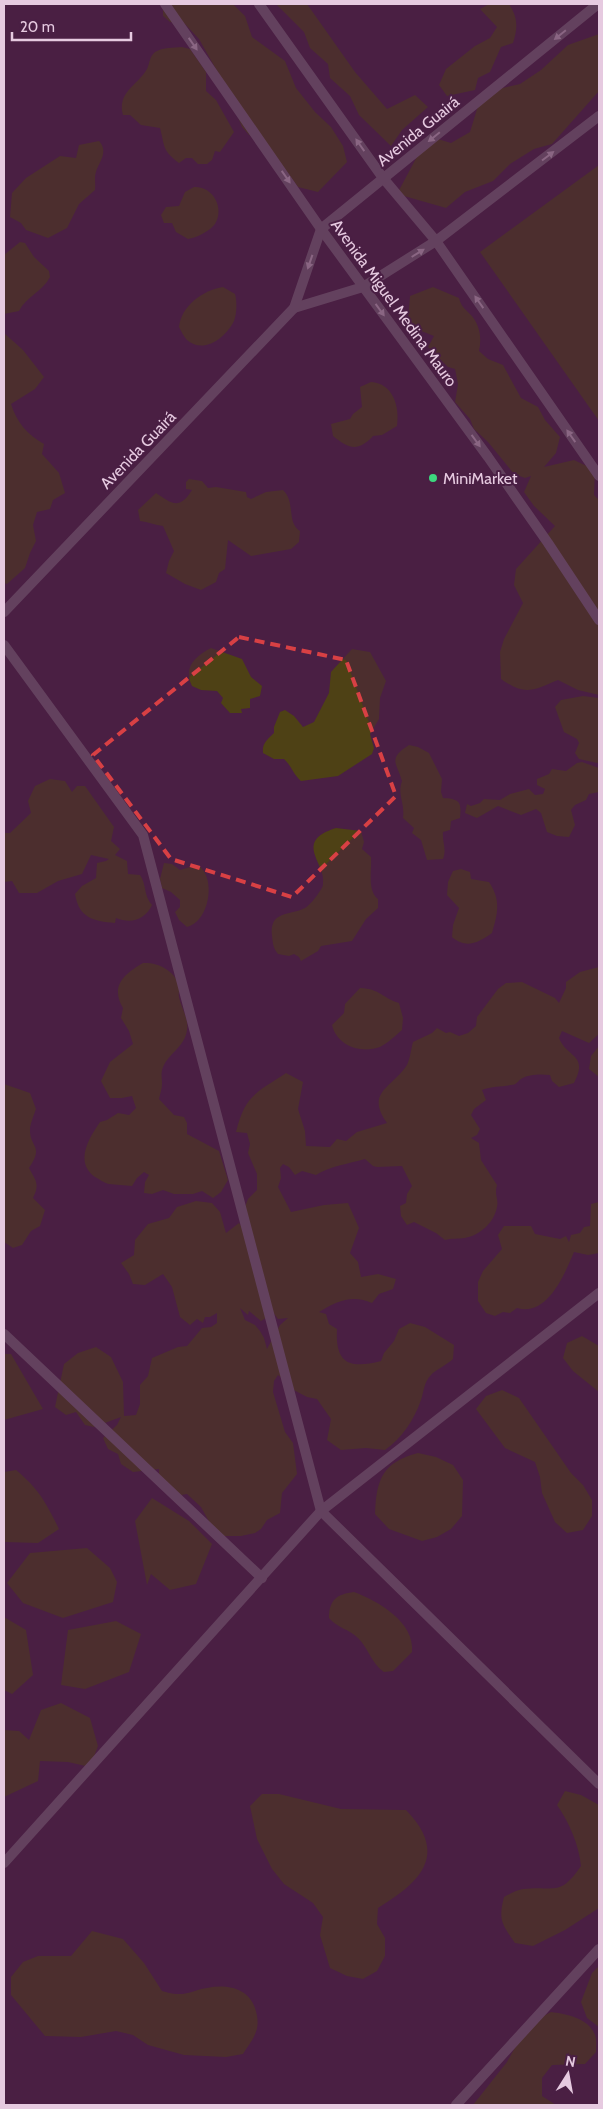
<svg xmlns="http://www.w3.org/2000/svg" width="603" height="2109" font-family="Cabin,sans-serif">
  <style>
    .green { fill: #4e4115; fill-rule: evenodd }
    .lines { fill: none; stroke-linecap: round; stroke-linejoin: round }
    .street { stroke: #826c7e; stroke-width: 10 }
    .oneway { fill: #d7bcd1 }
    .marked { fill: none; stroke: #d84044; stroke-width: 4; stroke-dasharray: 10 6; stroke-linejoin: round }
    .poi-dot { fill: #3dd77e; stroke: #4a1f44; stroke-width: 2 }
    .labels { text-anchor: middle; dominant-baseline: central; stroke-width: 4; stroke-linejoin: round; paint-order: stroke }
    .street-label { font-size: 16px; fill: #e6cae0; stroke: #4a1f44 }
    .poi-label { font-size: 16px; fill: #e6cae0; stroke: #4a1f44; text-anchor: start }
  </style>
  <rect width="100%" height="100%" fill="#4a1f44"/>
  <g class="green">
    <polygon points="163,4 233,4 245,16 252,37 285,61 296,88 315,112 331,127 343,146 347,162 318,192 298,187 265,141 249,135 242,127 225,85 199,39 185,24 170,22 163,16"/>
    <polygon points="276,4 307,4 355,72 387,109 415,95 428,107 402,130 391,146 359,115 350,96 330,78 328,64 310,48 304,32"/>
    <path d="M489,4H509C518,18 518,27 513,43L501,47L490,72L478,78L475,90L447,96L439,85L446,69L475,46L490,38L497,27L480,9Z"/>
    <polygon points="599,34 599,91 552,144 534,149 510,164 493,181 465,192 446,208 397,194 428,136 451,143 470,132 482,93 520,84 541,70 568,45"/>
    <path d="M182,47L190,49L206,72V91L216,100L234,132L220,152L215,151L212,160L207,164H198L192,158H186L179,163C162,150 165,147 160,128L141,125L130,115H123C117,92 137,86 147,69C150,63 149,57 155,52C163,47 174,48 182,47Z"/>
    <path d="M99,141C109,152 99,162 96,172C94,177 96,184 95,190L79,204L67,228L48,238L26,230L21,223L10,217L12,193L26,178L60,156L76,158L79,145Z"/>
    <polygon points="599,165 599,421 480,252"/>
    <path d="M194,187C213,186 225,208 215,224C210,231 196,238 188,239L176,232L172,223H164L161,215L166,207L179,206L185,192Z"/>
    <path d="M20,242L25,243L34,257L49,271L50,277C43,291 26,297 19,311L4,314V255Z"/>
    <path d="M223,287L235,294C237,301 237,313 234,321C226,337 204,355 187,340C184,337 181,331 179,327C181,306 203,290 223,287Z"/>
    <path d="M433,287L459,298C461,306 464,308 470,314C480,324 482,338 479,351L488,359L503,365L521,398L538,407L545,420L560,437L556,453L544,467L574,460L595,470L594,495L599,500V695L578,690L558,680C532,691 525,696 501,679L500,652L504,639L523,603L514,585L516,569L555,526L534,506L524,492L531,476L525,478L514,474L488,442L474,429L470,419L455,402L458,384L455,369L448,367L428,347L434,336L416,329L408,320L410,296Z"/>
    <path d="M4,333L23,350L44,377L35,389L11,404C17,423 27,434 44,444L42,454L59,473L65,493L53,500L50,509L37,512L33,525L36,541L30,553L25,568L7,584L4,583Z"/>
    <path d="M371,382C393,383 400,407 397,426L382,435L373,436C358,452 349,449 333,436L331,424L350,419L353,414L362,407L360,387Z"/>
    <path d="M189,479L202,481L208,488L216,487L246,492L247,497L251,499L266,492L283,490C296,502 286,522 300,531L299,542L291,549L251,556L228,540L225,569L219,573L216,582L201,590L185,584L166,573L169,561L174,551L163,526C155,525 148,522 140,521L138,510L156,493C171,503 179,511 192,490L186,489V482Z"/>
    <path d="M211,648L242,659L251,677L262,686L260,696L250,699V708L241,709L242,713H230L221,703L223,698L217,691L201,690L192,686C183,668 194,657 211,648Z"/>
    <path d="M352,649L370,652L386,681L380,698L379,719L370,734L374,748L372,754L338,776L301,781C293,774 291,765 284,759H274L263,753C262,743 267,740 274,733V727L280,712L285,710L294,716L303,727L314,722L329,693L331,672Z"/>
    <polygon points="583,696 599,698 599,762 597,763 579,759 575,753 579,743 577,739 564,732 555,707 561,700"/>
    <path d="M409,745L418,747L429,753L442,779L441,792L443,798C459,799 462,801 460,818L451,821L450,830L443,832C442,842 447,849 443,859L427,860L421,840L412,833L414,828L403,818C405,802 397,795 402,781C397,763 387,759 409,745Z"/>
    <polygon points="582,762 599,768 599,792 589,794 586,800 575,805 571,810 575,825 569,837 557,836 547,832 541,813 536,809 521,815 498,806 477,818 465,813 467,804 471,806 480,803 484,799 500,800 510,794 529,789 535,795 543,794 545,789 537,785 537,779 549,774 552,769 566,771 577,763"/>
    <path d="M50,779L65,781L72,792L77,786H85L114,827L111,841L120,849L115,855L127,861L128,874L140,875C147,885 143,895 152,905C145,920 131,924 116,918L115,923C93,921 79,918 75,894L82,886L96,878L97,863L106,861L109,859L91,855L82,874L58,881L37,893H19L12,881L4,882V833H10L31,813L28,801L35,786Z"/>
    <path d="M336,828L361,831L364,842L362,849L371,857C372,870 367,890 378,899V908L366,919L352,941L321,946L318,951L301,961L299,957L294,954L289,956L278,954C273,948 273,944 272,936C269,910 290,916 305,908C310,905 315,898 318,894C320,891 323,887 323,884C327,863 292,842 336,828Z"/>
    <path d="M164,863L172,864L180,870L197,865C200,867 204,870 205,873C214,891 206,922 187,927L179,920L175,912L180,907V900L171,892L162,888L160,879Z"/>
    <path d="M461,869L470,872L471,879L489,882C501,900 498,913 492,933C478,943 466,949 452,937L453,925L459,908L447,895L448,882L453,871Z"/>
    <path d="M143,963C157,962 175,970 179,986C180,989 178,993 179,997C181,1008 189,1018 187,1030C185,1046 170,1053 164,1065C160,1073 162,1076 162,1084C162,1089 160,1094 159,1099L174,1115L184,1117L187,1123V1134L219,1151L228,1180L221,1192L213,1198L202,1191L193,1194H174L163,1190L152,1194L144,1193L145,1182L149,1175L144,1172L137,1178L132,1186C124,1185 116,1185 109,1184C104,1183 99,1179 95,1177C74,1162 89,1138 100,1122L107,1120L118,1113L129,1115L136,1108L132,1096L122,1098H110L101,1081L110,1062L133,1044L129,1031L121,1018L123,1008C110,986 124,974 143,963Z"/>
    <path d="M599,967V1034L589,1043L562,1031L559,1038C567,1058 589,1054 574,1083L559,1087L552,1081L550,1075C541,1074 529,1074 521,1079C517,1082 516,1085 511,1085C501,1087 492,1086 482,1090L486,1100L474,1109L471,1115L480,1129L477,1135L471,1138L479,1143L481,1160L497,1185C494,1196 499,1199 497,1207C494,1223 480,1235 465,1238C458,1239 452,1238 445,1240L436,1233L414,1222L407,1225L401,1216L400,1206L406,1203L407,1194L412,1186L402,1166L377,1167L373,1166L365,1159C348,1164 330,1166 316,1175L302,1171L295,1175L289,1167L283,1164L280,1168L281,1178L278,1187L291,1212L324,1205L348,1203L359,1228L350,1253L358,1262L361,1277L378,1274L396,1279L393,1289L379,1294L372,1303C353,1294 336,1301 319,1312L326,1314L329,1324L337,1329C335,1364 350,1369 381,1361L384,1353L394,1341L399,1329L410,1323L425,1327L454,1345L453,1359C448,1364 434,1371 431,1375C424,1382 424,1391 421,1400C414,1420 402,1438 385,1450L366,1448L341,1450L327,1440L331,1419L317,1399L307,1397L290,1388L288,1383L278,1375L274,1381L273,1392L285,1432L293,1443L297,1474L282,1493L280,1513L267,1520L261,1529L255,1533L241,1536H217L201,1507L187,1494L181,1495L159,1480V1469L133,1472L121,1464L118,1454L108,1449L103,1438L117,1425L121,1417L94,1427L85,1425L76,1412L66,1415L55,1407L64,1364L78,1353L96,1347L111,1357L123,1382L124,1416L136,1415L140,1404V1385L148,1376L152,1358L178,1347L187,1346L202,1328L211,1327L217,1323V1313L210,1317H205L203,1323L197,1319L190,1325L180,1317L172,1287L163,1274L145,1285L133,1284L129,1274L121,1263L134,1255L135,1240L148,1224L169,1218L177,1207L196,1201L212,1203L220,1212L226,1233L239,1223L244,1230L241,1217L248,1199L257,1190V1174L248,1153L250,1144L247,1133L236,1132C245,1095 256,1093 286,1073L303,1082L298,1109L305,1131L306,1146L330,1147L337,1139L346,1141L357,1132L387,1123C365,1092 392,1088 407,1065C410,1059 411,1049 413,1042L432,1033L437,1028L446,1033L450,1032L459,1036L468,1033L476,1026L477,1017L498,989L506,983L522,982L555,998L559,1003L566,988V982L580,972ZM269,1307L278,1319L288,1318L280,1325L267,1349L264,1338L260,1331L255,1325L245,1320L240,1308L248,1315L249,1311L261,1321L266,1318Z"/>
    <path d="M360,988C381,989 382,998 399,1003L403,1018L402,1030C395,1036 388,1043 380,1047C361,1054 337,1046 332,1025L344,1013L345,1004Z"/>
    <polygon points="599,1046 599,1077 589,1069 591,1056"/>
    <path d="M4,1084L30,1093L36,1109C34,1115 31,1121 30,1128C29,1148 45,1145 29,1168C36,1181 40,1184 33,1198L45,1210L40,1226L31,1231L22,1245L13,1248L4,1242Z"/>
    <path d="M599,1202V1253L588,1255L574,1252C565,1273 548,1317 517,1308L510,1313L503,1312L495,1316L486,1313L478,1301V1282L483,1271L502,1249L498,1235L504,1226H531L535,1234L560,1239L566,1236L569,1242L571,1235L580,1233L584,1227L590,1226L591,1204Z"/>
    <polygon points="582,1336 599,1346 599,1392 573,1371 563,1358 567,1343"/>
    <polygon points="4,1354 11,1354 43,1409 4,1420"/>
    <polygon points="502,1390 519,1398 571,1473 583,1485 592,1500 592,1516 583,1530 567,1533 555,1522 542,1493 540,1477 535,1462 505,1448 476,1409 486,1396"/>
    <path d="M418,1453L436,1457L453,1465L463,1480L462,1516L451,1529L437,1537L422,1541L389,1529L375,1514C376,1479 383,1462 418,1453Z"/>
    <path d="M16,1470C39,1489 46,1503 59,1529L38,1543L4,1542V1472Z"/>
    <polygon points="152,1498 189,1521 212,1544 196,1584 170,1590 151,1574 147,1585 135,1521"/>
    <polygon points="87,1548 110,1568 117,1582 113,1602 63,1618 23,1603 7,1583 30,1553"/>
    <path d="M354,1592C378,1601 415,1622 412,1652L393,1671L384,1672C371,1663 369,1649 358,1638C349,1629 337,1628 329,1618C329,1600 337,1594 354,1592Z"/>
    <polygon points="4,1617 26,1630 33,1675 12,1694 4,1690"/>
    <polygon points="116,1621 141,1634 129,1672 85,1689 61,1685 68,1630"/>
    <polygon points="61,1703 90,1718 98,1746 90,1767 68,1762 40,1761 38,1781 4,1797 4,1730 19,1731 29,1740 41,1710"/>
    <path d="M565,1791L581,1795L599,1805V1908L565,1930L533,1946L515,1943C502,1924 498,1920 504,1897C510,1894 516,1890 523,1889C555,1885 559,1898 581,1866C579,1845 569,1822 557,1805Z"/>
    <path d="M262,1794H279L341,1809L406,1810C449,1854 421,1882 378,1908L377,1924L385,1938V1956L377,1971L363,1979L347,1976L330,1968L320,1935L323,1917L313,1903L284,1884L272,1869L257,1839L250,1806Z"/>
    <path d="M92,1931L123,1939L144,1963L162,1991C167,1992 172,1994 177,1994C187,1995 198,1989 207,1988C227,1984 248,1988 255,2008C262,2029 254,2037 243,2054L226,2057L184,2055L148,2045L133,2035L116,2031L81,2037L45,2036L11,1995V1977L23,1962L38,1956H71Z"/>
    <polygon points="599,1966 599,2027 587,2018 581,2002 592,1973"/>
    <path d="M551,2012C566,2014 589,2018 595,2035C597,2040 596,2047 596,2052L585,2064L552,2065L542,2078V2096L556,2105H473L507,2062L523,2033L536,2020Z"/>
  </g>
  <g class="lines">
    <g class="street">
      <polyline points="165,4 321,229 488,457 548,543 599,620"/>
      <polyline points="259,4 383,178 436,241 599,476"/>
      <polyline points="294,308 363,287 436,241 599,116"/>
      <polyline points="4,612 294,308 321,229 598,4"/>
      <polyline points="4,645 143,835 321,1511 599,1784"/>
      <polyline points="4,1334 262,1578"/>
      <polyline points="4,1863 321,1511 599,1293"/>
      <polyline points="456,2105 599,1949"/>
    </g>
  </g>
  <defs><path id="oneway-solid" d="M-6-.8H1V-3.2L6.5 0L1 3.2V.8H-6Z" transform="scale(1.25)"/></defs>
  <g class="oneway">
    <use href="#oneway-solid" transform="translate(560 35) rotate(141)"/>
    <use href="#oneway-solid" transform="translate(193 44) rotate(55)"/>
    <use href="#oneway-solid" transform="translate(434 137) rotate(141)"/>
    <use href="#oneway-solid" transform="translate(360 145) rotate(-125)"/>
    <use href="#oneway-solid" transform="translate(548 156) rotate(-37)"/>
    <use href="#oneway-solid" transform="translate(286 177) rotate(55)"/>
    <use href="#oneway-solid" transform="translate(418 253) rotate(-32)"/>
    <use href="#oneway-solid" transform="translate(310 262) rotate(109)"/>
    <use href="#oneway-solid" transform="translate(479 302) rotate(-125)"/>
    <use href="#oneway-solid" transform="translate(380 310) rotate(54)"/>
    <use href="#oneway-solid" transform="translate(571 436) rotate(-125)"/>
    <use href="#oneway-solid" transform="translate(476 441) rotate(54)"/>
  </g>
  <path d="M0 0H603V2109H0ZM239,637L346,660L396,796L292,897L171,859L93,755Z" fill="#4a1f44" fill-opacity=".55" fill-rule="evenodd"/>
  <path class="marked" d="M239,637L346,660L396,796L292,897L171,859L93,755Z"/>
  <circle class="poi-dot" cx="433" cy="478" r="5"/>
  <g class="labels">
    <g class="street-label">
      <text transform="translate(418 131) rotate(-39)">Avenida Guairá</text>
      <text transform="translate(394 303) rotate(54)">Avenida Miguel Medina Mauro</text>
      <text transform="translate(138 450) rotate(-46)">Avenida Guairá</text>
    </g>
    <g class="poi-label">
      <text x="443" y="478">MiniMarket</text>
    </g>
  </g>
  <rect width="603" height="2109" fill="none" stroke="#e6cae0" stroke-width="10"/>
  <g transform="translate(568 2074) rotate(11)" stroke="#4a1f44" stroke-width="4" paint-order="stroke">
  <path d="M0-4L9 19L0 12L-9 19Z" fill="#e6cae0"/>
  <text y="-8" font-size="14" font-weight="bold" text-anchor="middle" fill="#e6cae0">N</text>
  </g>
  <path d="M12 32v8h119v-8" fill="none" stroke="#e6cae0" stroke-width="2.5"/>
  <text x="20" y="32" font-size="15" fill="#e6cae0" stroke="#4a1f44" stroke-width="4" paint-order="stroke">20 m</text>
</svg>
